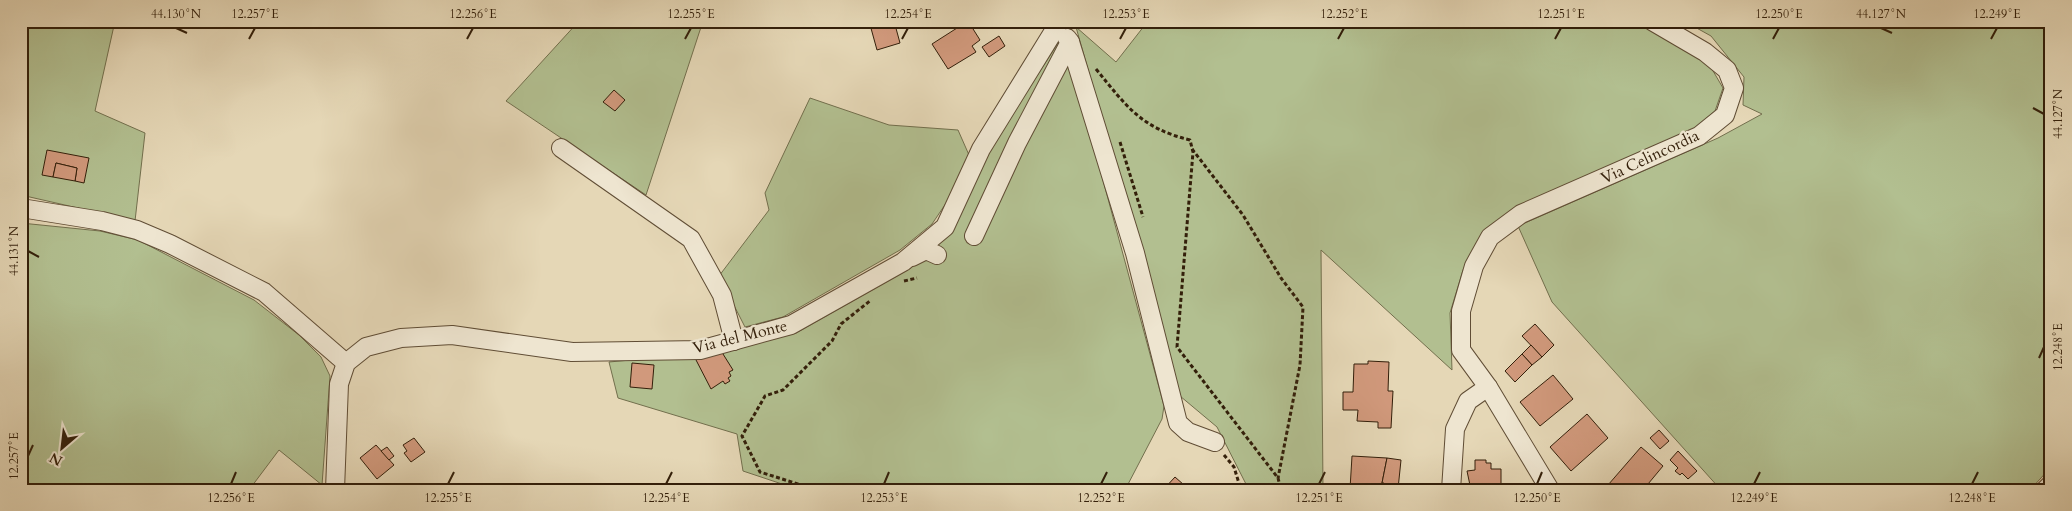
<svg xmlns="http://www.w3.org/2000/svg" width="2072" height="511" font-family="Cardo,serif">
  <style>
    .green { fill: #b2bf90; stroke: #726f4d }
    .building { fill: #d1997c; stroke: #331f0a }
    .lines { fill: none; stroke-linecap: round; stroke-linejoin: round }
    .minor-casing { stroke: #604d35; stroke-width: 20 }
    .path { stroke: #331f0a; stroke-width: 3; stroke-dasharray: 4 2.5; stroke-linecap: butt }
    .minor { stroke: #eee5d0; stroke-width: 18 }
    .ticks { fill: none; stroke: #331f0a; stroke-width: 2 }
    .labels { text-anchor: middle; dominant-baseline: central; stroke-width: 4.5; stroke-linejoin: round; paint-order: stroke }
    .street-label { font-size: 16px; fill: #331f0a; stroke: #eee5d0 }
    .neatline { fill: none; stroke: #331f0a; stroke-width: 2 }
    .ticks-label { font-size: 12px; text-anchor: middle; fill: #331f0a }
  </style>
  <rect width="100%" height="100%" fill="#e5d7b6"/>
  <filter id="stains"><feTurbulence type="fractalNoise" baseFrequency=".004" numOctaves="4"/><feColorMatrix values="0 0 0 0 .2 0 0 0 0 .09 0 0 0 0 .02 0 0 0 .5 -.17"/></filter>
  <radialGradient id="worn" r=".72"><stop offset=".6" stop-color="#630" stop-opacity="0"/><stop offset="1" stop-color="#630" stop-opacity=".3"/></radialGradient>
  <g class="green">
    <polygon points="21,21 115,21 95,111 145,133 135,221 21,195"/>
    <polygon points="579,21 703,21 646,195 506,101"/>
    <polygon points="1148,21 1638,21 1709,64 1723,88 1715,111 1690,132 1483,233 1463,270 1450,313 1452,370 1321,250 1323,490 1249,490 1217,427 1180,396 1076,27 1116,62"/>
    <polygon points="1684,21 2051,21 2051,467 2030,490 1721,490 1552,302 1518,226 1718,138 1762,114 1743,105 1744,77 1711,36"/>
    <polygon points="1060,40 1070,58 1164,406 1162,419 1125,490 800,490 743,471 737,434 618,398 609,362 674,356 733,347 796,333 911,268 950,232 993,144"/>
    <polygon points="810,98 889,125 958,130 969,155 959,184 932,224 900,250 783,317 745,327 719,276 769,210 765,193"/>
    <polygon points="21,223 100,231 138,240 254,300 299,335 321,357 330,376 322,485 279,450 249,490 21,490"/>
  </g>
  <g class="building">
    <polygon points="869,21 894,21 900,43 877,50"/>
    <polygon points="968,21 980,40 972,46 976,52 948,69 932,44"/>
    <polygon points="999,36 1005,46 989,57 982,47"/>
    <polygon points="614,90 625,100 615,111 603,102"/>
    <polygon points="47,150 89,158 84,183 75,181 77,168 56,163 53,177 42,175"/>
    <polygon points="56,163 77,168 75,181 53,177"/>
    <polygon points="1535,324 1554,345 1542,357 1522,336"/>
    <polygon points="1531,345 1542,357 1532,365 1522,354"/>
    <polygon points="718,346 733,370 729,372 731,376 728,378 730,381 725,384 723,381 711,389 695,358"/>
    <polygon points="1522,354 1532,365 1515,382 1505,371"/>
    <polygon points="1368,361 1389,362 1388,391 1393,391 1391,428 1378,428 1378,422 1357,421 1358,410 1343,410 1343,392 1353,392 1354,364 1368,364"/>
    <polygon points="632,363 654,365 652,389 630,387"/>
    <polygon points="1553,375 1573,399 1540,426 1520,402"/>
    <polygon points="1587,414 1608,438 1571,471 1550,447"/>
    <polygon points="1659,430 1669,441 1660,449 1650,438"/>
    <polygon points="414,438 425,452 411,462 404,453 407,451 403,445"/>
    <polygon points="376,445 394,465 377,479 360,458"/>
    <polygon points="387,447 394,456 389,460 381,451"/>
    <polygon points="1641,447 1663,466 1643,490 1613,490 1608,485"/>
    <polygon points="1678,451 1697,471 1688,479 1682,473 1680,475 1675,471 1678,468 1670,460"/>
    <polygon points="1352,456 1387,458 1382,483 1384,483 1384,490 1350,489"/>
    <polygon points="1387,458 1401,460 1398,489 1384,487 1384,483 1382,483"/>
    <polygon points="1475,460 1486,460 1486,463 1491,463 1491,469 1501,469 1501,489 1505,490 1471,490 1467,471 1475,470"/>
    <polygon points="1175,477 1184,485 1179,490 1163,490"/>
  </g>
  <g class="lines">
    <defs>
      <g id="minor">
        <polyline points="1070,42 1135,253 1178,423 1188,432 1215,442"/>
        <polyline points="561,148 691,239 722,295 734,341"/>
        <polyline points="21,208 102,221 137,230 170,244 264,292 346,363"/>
        <polyline points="974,236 1017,143 1070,42 1067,38"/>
        <polyline points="912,257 926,250 937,255"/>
        <polyline points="335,490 339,384 346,363 366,347 401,338 452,335 572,352 700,350 791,325 903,262 945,227 981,149 1060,21"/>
        <polyline points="1451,490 1455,429 1468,401 1488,387"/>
        <polyline points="1550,490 1488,387 1461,350 1461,311 1474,266 1490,237 1521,214 1699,136 1725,115 1734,88 1727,70 1705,52 1652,21"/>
        <polyline points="2045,490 2051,484"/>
      </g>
    </defs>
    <use href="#minor" class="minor-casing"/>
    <g class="path">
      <path d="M1096,69C1127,107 1141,128 1190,140L1193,152L1177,347L1278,478L1281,490"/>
      <polyline points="1120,142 1143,217"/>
      <polyline points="1192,149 1243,215 1281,278 1303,307 1300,365 1278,478"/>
      <polyline points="904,281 917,278"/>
      <polyline points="1224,455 1234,467 1241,490"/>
      <polyline points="817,490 760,472 742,436 765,396 783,390 832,341 841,324 871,300"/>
    </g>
    <use href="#minor" class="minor"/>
  </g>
  <path class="ticks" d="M176,28L187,33M1881,28L1892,33M249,39L255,28M467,39L473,28M685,39L691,28M902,39L908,28M1120,39L1126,28M1338,39L1344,28M1555,39L1561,28M1773,39L1779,28M1991,39L1997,28M2033,108L2044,114M28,251L39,257M2039,358L2044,347M28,456L33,445M231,484L236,472M448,484L454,472M666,484L672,472M884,484L889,472M1101,484L1107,472M1319,484L1325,472M1537,484L1542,472M1754,484L1760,472M1972,484L1978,472"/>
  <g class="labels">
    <g class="street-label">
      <text transform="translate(1650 157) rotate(-25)">Via Celincordia</text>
      <text transform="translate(740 337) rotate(-14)">Via del Monte</text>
    </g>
  </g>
  <rect width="2072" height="511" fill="none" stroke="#e5d7b6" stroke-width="55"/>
  <g transform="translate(62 448) rotate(208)" stroke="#eee5d0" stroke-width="4" paint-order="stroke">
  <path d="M0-4L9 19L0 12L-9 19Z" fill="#331f0a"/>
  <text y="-8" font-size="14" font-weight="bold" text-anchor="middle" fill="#331f0a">N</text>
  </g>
  <rect x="28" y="28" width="2016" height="456" class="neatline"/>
  <g class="ticks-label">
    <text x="176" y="18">44.130°N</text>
    <text x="255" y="18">12.257°E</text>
    <text x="473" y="18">12.256°E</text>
    <text x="691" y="18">12.255°E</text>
    <text x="908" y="18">12.254°E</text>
    <text x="1126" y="18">12.253°E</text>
    <text x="1344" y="18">12.252°E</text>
    <text x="1561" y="18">12.251°E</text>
    <text x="1779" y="18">12.250°E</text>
    <text x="1881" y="18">44.127°N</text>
    <text x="1997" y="18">12.249°E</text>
    <text transform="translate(2058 114) rotate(-90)" y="4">44.127°N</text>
    <text transform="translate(14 251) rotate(-90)" y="4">44.131°N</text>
    <text transform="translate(2058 347) rotate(-90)" y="4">12.248°E</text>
    <text transform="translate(14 456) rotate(-90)" y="4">12.257°E</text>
    <text x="231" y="502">12.256°E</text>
    <text x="448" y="502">12.255°E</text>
    <text x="666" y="502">12.254°E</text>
    <text x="884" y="502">12.253°E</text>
    <text x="1101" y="502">12.252°E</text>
    <text x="1319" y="502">12.251°E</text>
    <text x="1537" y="502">12.250°E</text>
    <text x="1754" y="502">12.249°E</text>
    <text x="1972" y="502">12.248°E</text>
  </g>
  <rect width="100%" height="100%" filter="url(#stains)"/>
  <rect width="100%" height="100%" fill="url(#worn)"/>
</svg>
